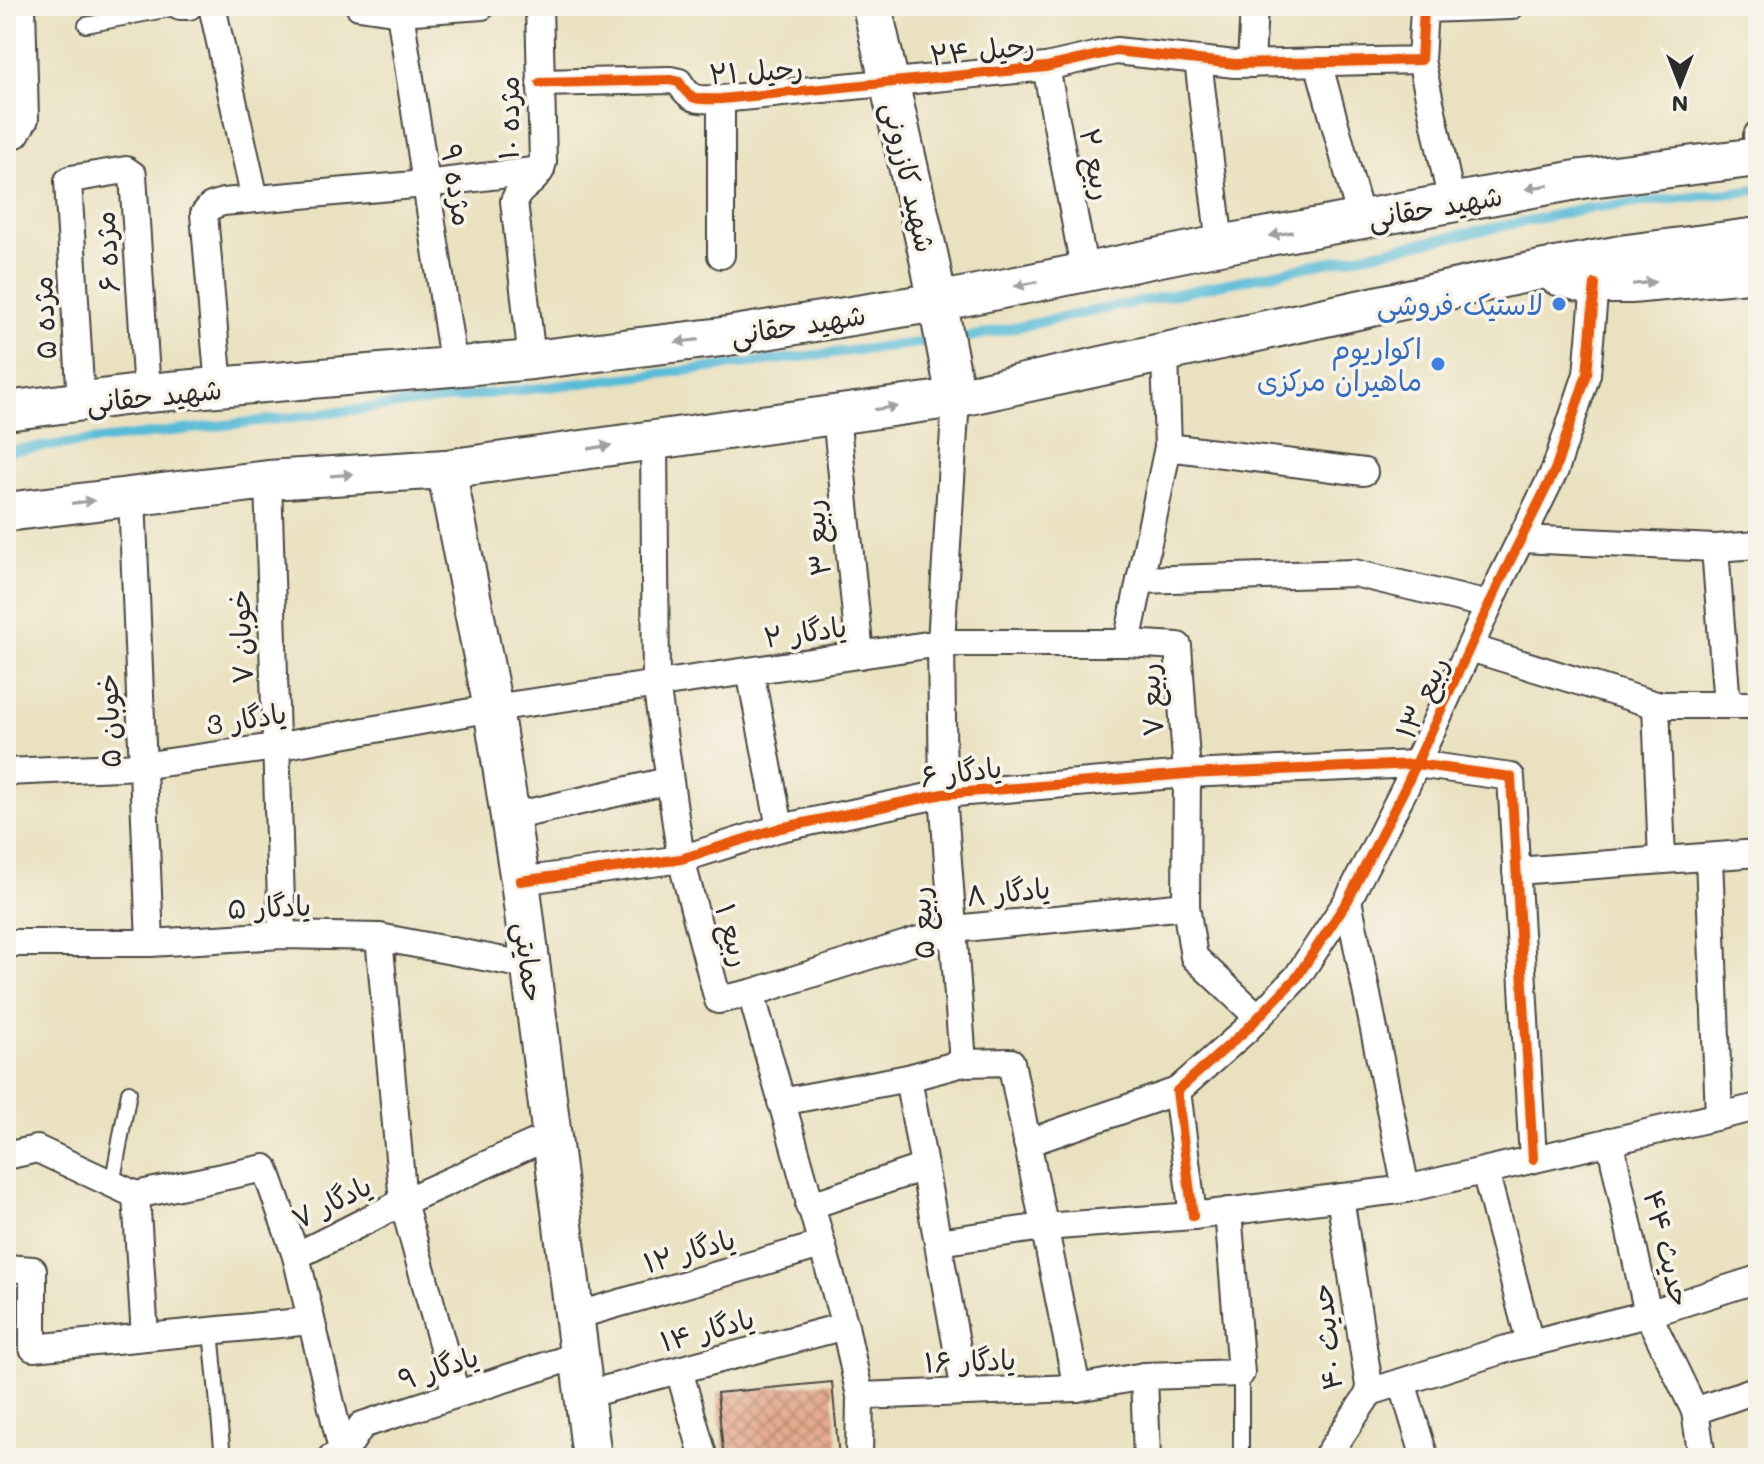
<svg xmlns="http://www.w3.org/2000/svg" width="1764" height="1464" font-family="Mali,'Playpen Sans Arabic',sans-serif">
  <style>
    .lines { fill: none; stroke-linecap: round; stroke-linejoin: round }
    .stream { stroke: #59bbd7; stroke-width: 10 }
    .building { fill: url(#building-cross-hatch) }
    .lane-casing { stroke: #484641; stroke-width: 18 }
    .street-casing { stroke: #484641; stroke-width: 30 }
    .secondary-casing { stroke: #484641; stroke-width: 42 }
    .lane { stroke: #fff; stroke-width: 14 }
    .street { stroke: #fff; stroke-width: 26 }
    .secondary { stroke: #fff; stroke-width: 38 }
    .cycleway-casing { stroke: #f7f3e8; stroke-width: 15 }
    .cycleway { stroke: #e8590c; stroke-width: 10 }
    .oneway { fill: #a0a0a0 }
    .shop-dot { fill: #3f7fe0; stroke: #f7f3e8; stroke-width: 3 }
    .labels { text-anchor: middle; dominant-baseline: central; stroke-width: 7; stroke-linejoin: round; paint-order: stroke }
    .street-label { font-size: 28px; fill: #2b2b2b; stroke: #f7f3e8 }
    .shop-label { font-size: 28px; fill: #366cbe; stroke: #f7f3e8; text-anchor: end }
  </style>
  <defs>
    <pattern id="building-cross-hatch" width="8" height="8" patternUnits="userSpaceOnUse" patternTransform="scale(2)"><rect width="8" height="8" fill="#e5a98e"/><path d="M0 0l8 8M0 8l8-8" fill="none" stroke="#ba8a74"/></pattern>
  </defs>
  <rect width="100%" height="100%" fill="#f7f3e8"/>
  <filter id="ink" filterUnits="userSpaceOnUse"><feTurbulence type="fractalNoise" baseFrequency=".0125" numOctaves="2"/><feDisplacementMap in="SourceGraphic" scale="16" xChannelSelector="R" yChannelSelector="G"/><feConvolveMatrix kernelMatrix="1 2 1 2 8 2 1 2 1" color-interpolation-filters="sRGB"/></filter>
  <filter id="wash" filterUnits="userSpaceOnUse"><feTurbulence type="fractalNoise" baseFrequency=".006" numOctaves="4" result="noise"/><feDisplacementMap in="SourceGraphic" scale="32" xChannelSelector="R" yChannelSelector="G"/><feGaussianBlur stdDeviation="1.8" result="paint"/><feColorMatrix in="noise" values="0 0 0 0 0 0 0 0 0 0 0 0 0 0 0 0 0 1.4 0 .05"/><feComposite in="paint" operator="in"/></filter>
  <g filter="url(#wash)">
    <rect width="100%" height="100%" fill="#eae1c0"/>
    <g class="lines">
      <polyline class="stream" points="6,451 969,337 1589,208 1758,190"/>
    </g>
    <g id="blocks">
      <polygon class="building" points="832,1382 839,1458 724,1458 717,1393"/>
    </g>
  </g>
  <g filter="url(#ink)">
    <use href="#blocks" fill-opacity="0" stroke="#484641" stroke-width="2"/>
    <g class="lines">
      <defs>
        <g id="lane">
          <polyline points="86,25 180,7"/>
          <polyline points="112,1185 129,1092"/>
          <polyline points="211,1331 223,1458"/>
          <polyline points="1241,1373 1241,1458"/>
        </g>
        <g id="street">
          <polyline points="180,6 189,6"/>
          <polyline points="212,6 255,199"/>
          <polyline points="359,6 400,12 482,6"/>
          <polyline points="400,12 454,368"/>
          <polyline points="1198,60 1220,245"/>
          <polyline points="1421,60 1452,203"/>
          <polyline points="1318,62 1361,219"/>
          <polyline points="1251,64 1254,6"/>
          <polyline points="1046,67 1085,273"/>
          <path d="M540,83L670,80L679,82C692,103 698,99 721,99L1046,67L1116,51L1235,64L1421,60L1424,9L1511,6"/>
          <polyline points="721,99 721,255"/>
          <polyline points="6,136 16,134 25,119 22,6"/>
          <polyline points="1757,136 1758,134"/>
          <polyline points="1165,355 1168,447 1127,643 1178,646 1187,774 1186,906 1194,957 1258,1017"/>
          <path d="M532,360L514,201C521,183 537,186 543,162L539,6"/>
          <polyline points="219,387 204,214 211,206 223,202 425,184 541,170"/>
          <polyline points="956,398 941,643 943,794 963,1063 1011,1062 1077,1388"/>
          <polyline points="81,403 68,181 71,179 126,170 133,175 147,393"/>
          <polyline points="836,415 860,655"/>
          <polyline points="654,439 656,683 681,859 718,1000 751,993 845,1326 860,1396"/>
          <polyline points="1168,447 1364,472"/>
          <polyline points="268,480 282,935"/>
          <polyline points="132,496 150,943"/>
          <polyline points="1521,539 1715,548 1727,705"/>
          <polyline points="1715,548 1758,545"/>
          <polyline points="1140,580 1354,573 1489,605"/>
          <polyline points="1470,648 1656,705 1758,705"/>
          <polyline points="750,671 780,828"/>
          <polyline points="1656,705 1662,860"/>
          <polyline points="6,772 141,766 275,747 493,708 941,643 1127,643"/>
          <polyline points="510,817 668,781"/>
          <polyline points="1709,857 1719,1116"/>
          <polyline points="1516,871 1758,853"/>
          <polyline points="520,881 681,859 780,828 943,794 1187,774 1416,764 1511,777 1533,1159"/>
          <polyline points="1348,900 1406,1189"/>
          <polyline points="379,937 403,1202 456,1394"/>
          <polyline points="6,943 150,943 282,935 379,937 531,966"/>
          <polyline points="751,993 954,929 1186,906"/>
          <polyline points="908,1078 965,1392"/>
          <polyline points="781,1102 908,1078 963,1063"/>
          <polyline points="1610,1141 1648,1314 1695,1411 1702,1458"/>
          <polyline points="1027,1143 1177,1091"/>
          <polyline points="6,1156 37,1149 136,1195 265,1168 296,1256 403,1202 552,1135"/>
          <polyline points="1485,1171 1530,1343"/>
          <polyline points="136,1195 145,1337"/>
          <polyline points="809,1206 924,1167"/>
          <polyline points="1193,1216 1177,1091 1246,1030 1297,977 1348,900 1406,786 1502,577 1555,470 1587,374 1595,284"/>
          <polyline points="938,1242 1044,1227 1193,1216 1406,1189 1758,1107"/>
          <polyline points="296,1256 343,1454"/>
          <polyline points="6,1268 33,1270 33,1348 311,1321"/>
          <polyline points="575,1316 821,1245"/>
          <polyline points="679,1370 704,1458"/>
          <polyline points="1402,1382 1425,1458"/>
          <polyline points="1370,1392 1506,1349 1648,1314 1758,1279"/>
          <polyline points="584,1395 845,1326"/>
          <polyline points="1695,1411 1758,1389"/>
          <polyline points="331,1458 343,1454 362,1425 579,1355"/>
          <polyline points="859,1458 860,1396 1077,1388 1144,1376"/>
          <polyline points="1147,1458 1144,1376 1241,1373 1228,1211"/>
          <polyline points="1326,1458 1370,1392 1340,1197"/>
        </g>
        <g id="secondary">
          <polyline points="872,6 929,258 956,398"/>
          <polyline points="1558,276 1587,284 1631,284 1758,272"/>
          <polyline points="6,411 147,393 532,360 722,337 937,302 1220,245 1582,179 1758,157"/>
          <polyline points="446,469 493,708 520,881 592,1458"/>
          <polyline points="6,512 268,480 446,469 956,398 1540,270 1627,254 1758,237"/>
        </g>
      </defs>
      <use href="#lane" class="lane-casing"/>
      <use href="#street" class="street-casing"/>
      <use href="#secondary" class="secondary-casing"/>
      <use href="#lane" class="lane"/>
      <use href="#street" class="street"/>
      <use href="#secondary" class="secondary"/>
      <defs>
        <g id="cycleway">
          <path d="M540,83L670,80L679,82C692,103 698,99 721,99L1046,67L1116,51L1235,64L1421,60L1424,9L1511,6"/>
          <polyline points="520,881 681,859 780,828 943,794 1187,774 1416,764 1511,777 1533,1159"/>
          <polyline points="1193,1216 1177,1091 1246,1030 1297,977 1348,900 1406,786 1502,577 1555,470 1587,374 1595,284"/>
        </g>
      </defs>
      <use href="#cycleway" class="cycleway-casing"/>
      <use href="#cycleway" class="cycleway"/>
    </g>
    <defs><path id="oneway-solid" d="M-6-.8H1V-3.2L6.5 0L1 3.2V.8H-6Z" transform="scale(2)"/></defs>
    <g class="oneway">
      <use href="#oneway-solid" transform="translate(1537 187) rotate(170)"/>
      <use href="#oneway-solid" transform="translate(1281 234) rotate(170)"/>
      <use href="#oneway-solid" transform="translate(1644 283) rotate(-6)"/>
      <use href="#oneway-solid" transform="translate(1026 284) rotate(169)"/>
      <use href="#oneway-solid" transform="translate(687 341) rotate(173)"/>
      <use href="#oneway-solid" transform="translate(886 408) rotate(-8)"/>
      <use href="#oneway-solid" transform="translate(600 447) rotate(-9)"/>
      <use href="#oneway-solid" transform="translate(342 475) rotate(-4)"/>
      <use href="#oneway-solid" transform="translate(83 502) rotate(-7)"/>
    </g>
  </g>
  <g class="shop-dot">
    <circle cx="1559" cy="304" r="8"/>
    <circle cx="1438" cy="364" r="8"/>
  </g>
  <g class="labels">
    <g class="street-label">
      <text transform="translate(982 49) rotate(-6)">رحیل ۲۴</text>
      <text transform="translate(756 70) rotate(-4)">رحیل ۲۱</text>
      <text transform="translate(508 118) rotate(-90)">مژده ۱۰</text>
      <text transform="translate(1097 164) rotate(79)">ربیع ۲</text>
      <text transform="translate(910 177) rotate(77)">شهید کازرونی</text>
      <text transform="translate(458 185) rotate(81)">مژده ۹</text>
      <text transform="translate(1435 206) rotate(-10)">شهید حقانی</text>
      <text transform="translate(106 252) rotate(-94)">مژده ۶</text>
      <text transform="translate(43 318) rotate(-93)">مژده ۵</text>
      <text transform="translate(798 324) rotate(-9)">شهید حقانی</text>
      <text transform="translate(154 395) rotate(-6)">شهید حقانی</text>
      <text transform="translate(816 538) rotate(-96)">ربیع ۳</text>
      <text transform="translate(805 631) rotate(-8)">یادگار ۲</text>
      <text transform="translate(240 637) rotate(-92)">خوبان ۷</text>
      <text transform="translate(1421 697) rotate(-65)">ربیع ۱۳</text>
      <text transform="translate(1150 700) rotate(-94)">ربیع ۷</text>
      <text transform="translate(246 718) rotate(-9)">یادگار 3</text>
      <text transform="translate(108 721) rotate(-92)">خوبان ۵</text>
      <text transform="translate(961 771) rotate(-7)">یادگار ۶</text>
      <text transform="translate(1008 891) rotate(-6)">یادگار ۸</text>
      <text transform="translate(269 906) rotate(-2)">یادگار ۵</text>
      <text transform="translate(921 923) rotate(-94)">ربیع ۵</text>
      <text transform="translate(734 935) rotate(75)">ربیع ۱</text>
      <text transform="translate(530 962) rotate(83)">حمایتی</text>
      <text transform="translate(331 1201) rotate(-26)">یادگار ۷</text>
      <text transform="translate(1668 1248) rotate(76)">حدیث ۴۴</text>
      <text transform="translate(689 1250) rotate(-16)">یادگار ۱۲</text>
      <text transform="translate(707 1329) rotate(-15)">یادگار ۱۴</text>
      <text transform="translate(1326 1337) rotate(-96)">حدیث ۴۰</text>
      <text transform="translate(970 1360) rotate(-2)">یادگار ۱۶</text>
      <text transform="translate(438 1367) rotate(-18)">یادگار ۹</text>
    </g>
    <g class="shop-label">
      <text x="1543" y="304">لاستیک فروشی</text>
      <text x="1422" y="348">اکواریوم<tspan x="1422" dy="32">ماهیران مرکزی</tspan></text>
    </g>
  </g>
  <rect width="1764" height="1464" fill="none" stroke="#f7f3e8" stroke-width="32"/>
  <g transform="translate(1680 84) rotate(180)" stroke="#f7f3e8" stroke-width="6" paint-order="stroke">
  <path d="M0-6L14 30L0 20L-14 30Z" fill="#2b2b2b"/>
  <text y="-12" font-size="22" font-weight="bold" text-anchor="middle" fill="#2b2b2b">N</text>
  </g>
</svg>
